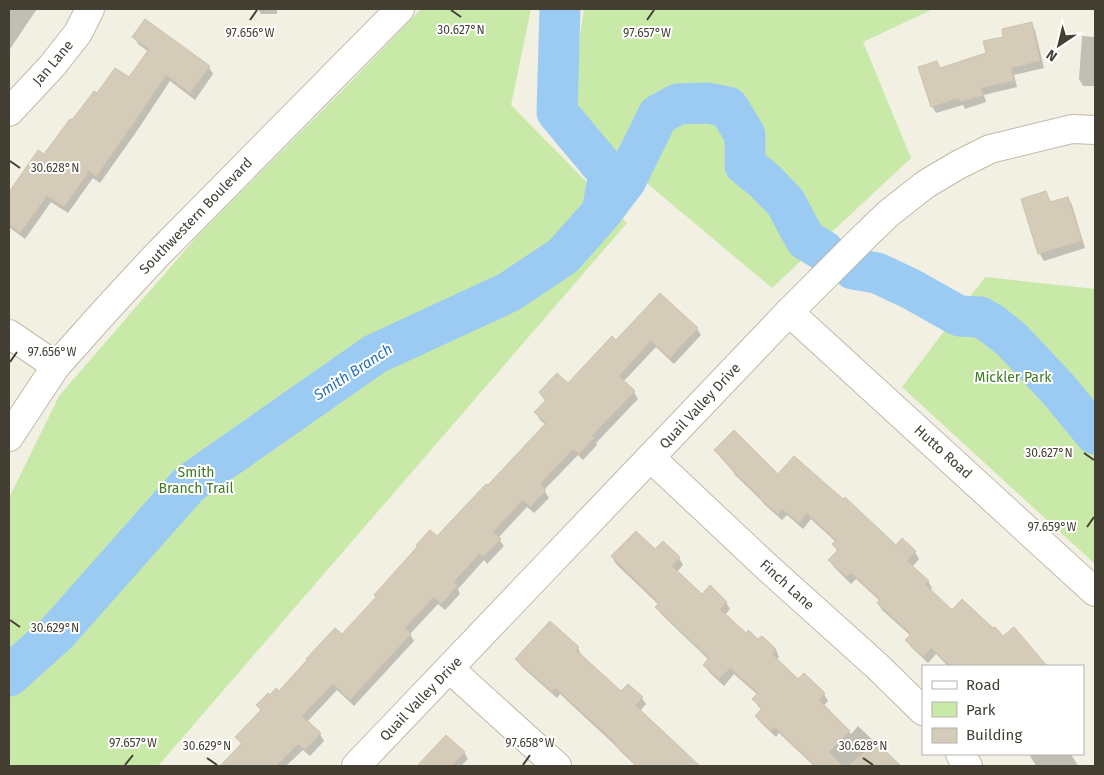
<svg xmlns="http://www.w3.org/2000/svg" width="1104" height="775" font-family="'Fira Sans',sans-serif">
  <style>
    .green { fill: #c9e9a9 }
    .shadow { fill: #0003 }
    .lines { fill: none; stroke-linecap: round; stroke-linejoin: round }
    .river { stroke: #9bcbf3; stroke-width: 41 }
    .building { fill: #d4cbb8; stroke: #d0c3ab }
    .minor-casing { stroke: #c1baa8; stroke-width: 30 }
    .tertiary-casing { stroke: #c1baa8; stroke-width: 30 }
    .minor { stroke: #fff; stroke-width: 28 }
    .tertiary { stroke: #fff; stroke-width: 28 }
    .ticks { fill: none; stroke: #443f33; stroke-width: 2 }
    .labels { text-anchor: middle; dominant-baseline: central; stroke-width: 4; stroke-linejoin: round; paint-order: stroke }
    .street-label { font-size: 14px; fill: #443f33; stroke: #fff }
    .park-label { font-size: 14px; fill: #3f7824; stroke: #fff }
    .water-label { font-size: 15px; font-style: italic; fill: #2872b5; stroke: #fff }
    .ticks-label { font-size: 12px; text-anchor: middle; fill: #443f33; stroke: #fff; stroke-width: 4; stroke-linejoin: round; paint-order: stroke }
  </style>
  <rect width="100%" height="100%" fill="#f2efe3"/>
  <g class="green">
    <polygon points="421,9 531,9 511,105 627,223 158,766 9,766 9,498 59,396 200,233 348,85"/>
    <polygon points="584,9 933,9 863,42 911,158 772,288 574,122 573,80"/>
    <polygon points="985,277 1095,289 1095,564 902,387"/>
  </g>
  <g class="shadow">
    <polygon points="9,9 37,9 10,49 9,48"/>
    <polygon points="258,9 277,9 277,14 261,14"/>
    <polygon points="145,21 209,67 213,74 195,100 170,81 139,128 100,183 93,178 68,213 51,202 25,239 9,227 9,194 38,152 44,156 72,122 98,95 129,78 149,52 138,44 134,37"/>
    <polygon points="1031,24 1035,30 1044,68 1014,75 1017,87 984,95 986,102 965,109 963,105 936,113 932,106 940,69 988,54 1005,38"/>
    <polygon points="1082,36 1095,37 1095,86 1083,86 1079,79"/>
    <polygon points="1046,193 1051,203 1068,198 1072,205 1085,248 1044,261 1040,254 1023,200"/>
    <polygon points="697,329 701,335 674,364 656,347 623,382 634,392 638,399 596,443 597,445 583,460 578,455 544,490 549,498 534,513 527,507 498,538 504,546 487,564 484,560 458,589 460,594 445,610 438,604 410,634 414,641 354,706 337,690 307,722 320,734 324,741 310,756 303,750 286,766 224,766 223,764 242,745 237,737 261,711 258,705 270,696 279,692 342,636 488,487 546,425 540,420 536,413 546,402 540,393 568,385 616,342"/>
    <polygon points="716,450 779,476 896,546 902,540 915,552 919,559 912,567 928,581 932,588 930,591 952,612 1003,637 1013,628 1045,666 948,666 936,654 928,663 911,647 907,640 911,636 882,610 878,603 880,601 856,579 851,584 834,567 830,560 838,552 833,545 836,542 811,519 803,529 787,515 782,520 764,504 762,501 735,475 732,470 720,457"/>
    <polygon points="663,543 679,558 683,565 677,572 702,596 726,602 730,609 725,615 746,634 758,641 762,637 776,650 779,657 776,660 798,681 824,694 828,701 823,706 851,734 858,726 900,766 814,766 779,733 776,737 761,723 757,717 762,710 758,706 754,699 758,695 734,674 724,686 709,672 705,665 709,660 661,614 657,607 659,605 616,564 612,557 655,551"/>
    <polygon points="578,648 581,655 621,693 642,698 646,704 640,711 699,766 636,766 620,751 617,747 560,694 557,698 521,666 517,659"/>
    <polygon points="446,736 464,752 468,759 461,766 419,766"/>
    <polygon points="1029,754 1071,754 1078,766 1036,766"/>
  </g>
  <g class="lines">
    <g class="river">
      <polyline points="604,209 626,180 658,115 678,104 708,103 728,107 745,135 745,165 765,181 786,203 798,226 806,240 824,251"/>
      <polyline points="853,269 877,273 911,289 959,316 980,317 992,324 1012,340 1058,389 1095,434"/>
      <polyline points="9,676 57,633 189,484 375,354 509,292 563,256 602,212 609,174 557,112 560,9"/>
    </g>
  </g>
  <g class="building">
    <polygon points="145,19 210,66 190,93 166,75 135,121 96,177 89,171 64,207 47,196 20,233 9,224 9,192 38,150 44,154 70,119 72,120 94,91 97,93 115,68 129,77 149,49 132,37"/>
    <polygon points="1032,22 1040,61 1011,68 1014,81 981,88 984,95 960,102 959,98 931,107 918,67 937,61 940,68 986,53 983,41 1003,37 1002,29"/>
    <polygon points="1046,191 1050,202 1068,197 1082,241 1038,254 1021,199"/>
    <polygon points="660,293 698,328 670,358 651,341 619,376 635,391 592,436 594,438 579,454 573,449 540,484 546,490 530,507 523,500 493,532 501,539 483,557 479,554 454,582 457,586 441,604 434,597 405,628 411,634 350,700 333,684 302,716 321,733 305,750 298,744 276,766 220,766 242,743 235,737 261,710 256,705 268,693 270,695 276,688 279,691 307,660 306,659 335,628 342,634 376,597 374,595 417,547 416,545 430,530 437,536 486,484 488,485 546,423 534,412 546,400 539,392 557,373 568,383 612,336 616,340"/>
    <polygon points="734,430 778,474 794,456 843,499 845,497 896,545 902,538 916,551 907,561 929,581 925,584 952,610 962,599 993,628 995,627 1003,636 1014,627 1047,666 950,666 931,648 923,657 905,640 911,634 877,603 880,599 851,573 847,577 828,560 838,550 832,544 836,540 807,513 799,523 782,509 778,514 758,497 759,496 730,468 731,467 714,450"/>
    <polygon points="636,531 655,549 663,541 680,557 672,566 702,594 710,585 727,602 720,609 746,633 748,630 758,639 762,636 776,649 772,654 798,679 804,673 825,693 819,700 850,731 829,752 843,766 815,766 775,727 771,731 755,716 762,708 752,699 758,693 730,668 719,679 703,665 709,658 655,607 659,603 611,556"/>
    <polygon points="550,621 579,647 576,650 621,691 628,684 643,697 635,705 700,766 637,766 614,744 616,743 555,688 552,692 515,659"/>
    <polygon points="446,735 465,752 451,766 417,766"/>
    <polygon points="876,742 901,766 848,766"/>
  </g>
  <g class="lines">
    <defs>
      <g id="minor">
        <polyline points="9,112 52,66 78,33 90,9"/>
        <polyline points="789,312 1095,592"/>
        <polyline points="651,458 768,568 877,666 923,711"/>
        <polyline points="450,669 557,766"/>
        <polyline points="960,754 968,766"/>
      </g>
      <g id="tertiary">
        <polyline points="9,334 56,366"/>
        <polyline points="9,437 56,366 106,310 156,256 400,9"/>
        <polyline points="356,766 789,312 866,235 889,213 926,184 958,165 990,149 1072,129 1095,130"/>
      </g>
    </defs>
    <use href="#minor" class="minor-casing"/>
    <use href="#tertiary" class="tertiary-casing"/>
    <use href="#minor" class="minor"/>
    <use href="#tertiary" class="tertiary"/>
  </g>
  <path class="ticks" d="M451,10L461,17M250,20L257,10M647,20L654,10M10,161L20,168M10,362L17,352M1084,453L1094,460M1087,527L1094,517M10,620L20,627M207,758L217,765M863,758L873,765M125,765L133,755M523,765L530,755"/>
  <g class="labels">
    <g class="street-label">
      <text transform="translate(53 63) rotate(-50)">Jan Lane</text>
      <text transform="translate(196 216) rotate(-46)">Southwestern Boulevard</text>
      <text transform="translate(700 406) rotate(-47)">Quail Valley Drive</text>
      <text transform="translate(943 452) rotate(42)">Hutto Road</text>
      <text transform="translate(787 585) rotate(42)">Finch Lane</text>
      <text transform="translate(421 699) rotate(-46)">Quail Valley Drive</text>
    </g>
    <g class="park-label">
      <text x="1013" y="377">Mickler Park</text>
      <text x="196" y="472">Smith<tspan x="196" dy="16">Branch Trail</tspan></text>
    </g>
    <g class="water-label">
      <text transform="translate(353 372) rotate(-33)">Smith Branch</text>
    </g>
  </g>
  <g class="ticks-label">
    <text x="461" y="34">30.627°N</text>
    <text x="250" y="37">97.656°W</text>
    <text x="647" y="37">97.657°W</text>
    <text x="55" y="172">30.628°N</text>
    <text x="52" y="356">97.656°W</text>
    <text x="1049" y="457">30.627°N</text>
    <text x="1052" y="531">97.659°W</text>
    <text x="55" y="632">30.629°N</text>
    <text x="133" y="747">97.657°W</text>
    <text x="530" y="747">97.658°W</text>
    <text x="207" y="750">30.629°N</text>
    <text x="863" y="750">30.628°N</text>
  </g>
  <rect width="1104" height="775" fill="none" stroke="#443f33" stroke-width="20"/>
  <rect x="922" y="665" width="162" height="90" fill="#ffffff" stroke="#b4b2ad"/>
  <rect x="932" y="681" width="25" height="8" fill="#ffffff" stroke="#b4b2ad"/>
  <text x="966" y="690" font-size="15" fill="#443f33">Road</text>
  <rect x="932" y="702" width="25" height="15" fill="#c9e9a9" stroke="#b4b2ad"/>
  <text x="966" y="715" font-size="15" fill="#443f33">Park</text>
  <rect x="932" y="728" width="25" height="15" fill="#d4cbb8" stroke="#b4b2ad"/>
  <text x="966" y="740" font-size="15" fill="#443f33">Building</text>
  <g transform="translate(1059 45) rotate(215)" stroke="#ffffff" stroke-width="4" paint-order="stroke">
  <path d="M0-4L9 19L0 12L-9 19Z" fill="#443f33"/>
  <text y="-8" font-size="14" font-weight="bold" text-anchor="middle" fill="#443f33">N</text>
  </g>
</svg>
